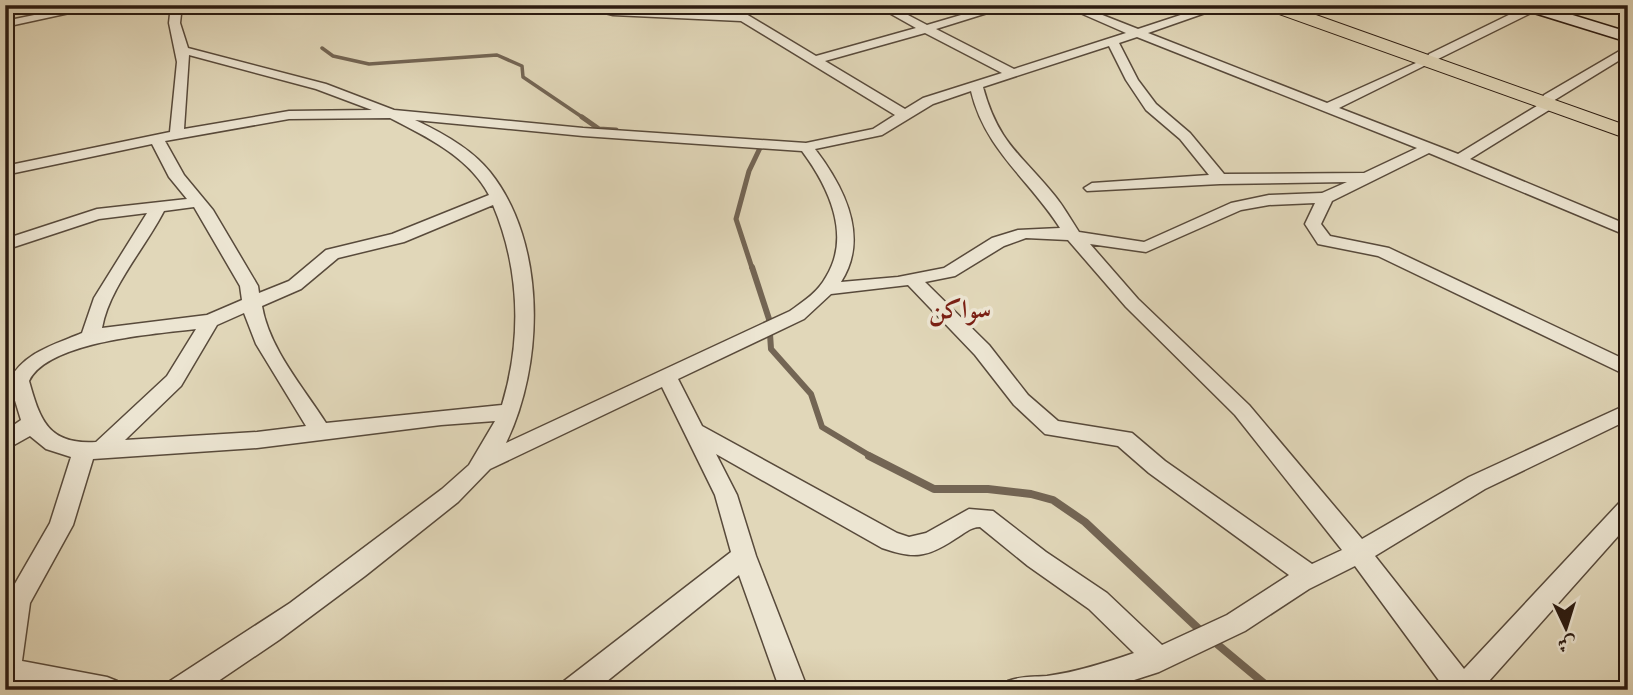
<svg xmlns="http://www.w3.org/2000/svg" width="1633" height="695" font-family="Cardo,Amiri,serif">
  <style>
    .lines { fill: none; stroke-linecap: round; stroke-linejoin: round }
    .stream-far3 { stroke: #736554; stroke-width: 3.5 }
    .stream-far2 { stroke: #736554; stroke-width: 5 }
    .stream-far1 { stroke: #736554; stroke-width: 6 }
    .stream { stroke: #736554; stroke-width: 8 }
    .street-casing { stroke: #584a3b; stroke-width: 3 }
    .secondary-casing { stroke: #2b1b11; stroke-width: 3 }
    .primary-casing { stroke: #2b1b11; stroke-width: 2 }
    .street { fill: #ece5d2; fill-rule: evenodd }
    .secondary { fill: #ece5d2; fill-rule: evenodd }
    .primary { fill: #e1d7b9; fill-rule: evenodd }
    .labels { text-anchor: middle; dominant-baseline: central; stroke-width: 7; stroke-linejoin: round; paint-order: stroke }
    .quarter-label { font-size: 26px; font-weight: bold; fill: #7a1f14; stroke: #ece5d2 }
  </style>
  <rect width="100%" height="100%" fill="#e1d7b9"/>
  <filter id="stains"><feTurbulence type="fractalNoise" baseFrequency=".00286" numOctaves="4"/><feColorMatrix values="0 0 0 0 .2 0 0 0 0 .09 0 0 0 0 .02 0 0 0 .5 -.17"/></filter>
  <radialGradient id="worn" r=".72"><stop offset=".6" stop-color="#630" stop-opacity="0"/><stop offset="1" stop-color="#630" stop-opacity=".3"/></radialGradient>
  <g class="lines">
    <polyline class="stream-far3" points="322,48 333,56 369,64 497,55 522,66 523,77 585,119"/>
    <g class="stream-far2">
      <polyline points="582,117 599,129 616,130"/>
      <polyline points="752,268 736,219 749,171 760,148 755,146"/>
    </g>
    <polyline class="stream-far1" points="752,267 769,319 771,349 811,394 822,427 872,457"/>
    <g class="stream">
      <polyline points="869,456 934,489 988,489 1031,494 1053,500 1085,522 1202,632"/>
      <polyline points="1211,639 1272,690"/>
    </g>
    <defs>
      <g id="street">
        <polygon points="83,5 106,5 5,27 5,21"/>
        <path d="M171,5H182L180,23L188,48L326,84L394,110L583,128L806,143L873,129L895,115L741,21L613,15L573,5L730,14L718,5H731L816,56L916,28L875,5H889L927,25L995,5H1013L936,29L1014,69L1126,33L1062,5H1077L1138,29L1211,5H1228L1148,33L1327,103L1427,58L1429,54L1525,7L1524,5H1536L1537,10L1339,108L1458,154L1545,101L1542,98L1544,95L1628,46V55L1553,101L1556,104L1554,107L1470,159L1628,225V236L1429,153L1332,201L1321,224L1330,236L1389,248L1628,361V376L1378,256L1318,244L1305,224L1315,203L1269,205L1241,210L1146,252L1090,244L1138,299L1249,405L1362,539L1469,477L1628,404V420L1485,489L1375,556L1464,669L1620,502L1628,500V525L1481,690H1446L1355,566L1309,589L1245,631L1159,672L1103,690H1004L1008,681C1021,676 1033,677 1047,676C1077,672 1105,663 1134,653L1089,609L1028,566L980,527C970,527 964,534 955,539C926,558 914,559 882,548L716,454L737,495L756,556L808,690H780L739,575L596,690H560L564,681L731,552L715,495L662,387L490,469L458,502L365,576L279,640L205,690H166L170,681L290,603L442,489L469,465L495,421L441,425L257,448L93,459L73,525L30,603L22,661L107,677L117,681L121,690H40L5,683V601L50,523L71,457L46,449L30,436L5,450V431L21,420L9,381C24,352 54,345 82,333L94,298L147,213L99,219L5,250V239L97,209L187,199L169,177L152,144L5,175V166L170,132L177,62L169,23ZM925,33L1002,73L923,98L905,109L825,61ZM1137,37L1417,148L1364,173L1224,174L1190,133L1156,104L1138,80L1119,43ZM1109,46L1126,80L1146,110L1180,139L1209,175L1092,183L1084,188L1087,191L1220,184L1347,182L1322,193L1269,195L1231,203L1144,242L1079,232C1071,220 1064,207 1055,196C1021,154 998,143 983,87ZM189,55L316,89L372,110L289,111L184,129ZM971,91C985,150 1029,179 1060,228L1018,230L992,238L944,268L898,277L841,282C870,237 844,187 815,149L882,135L933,104ZM390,118C427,137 469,157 489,195L392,234L326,250L289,281L259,293L258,286L213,210L184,175L165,141L289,119ZM415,120L583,136L802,151C828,186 852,235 826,277C818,292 804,301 790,311L506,443C544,365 547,243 490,172C472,149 441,132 415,120ZM493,205C520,269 522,339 502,405L326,423C303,387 269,348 262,306L301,289L338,258L404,242ZM194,207L240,286L242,300L207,315L102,328C109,288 145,248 164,211ZM1026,238L1068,240L1126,307L1235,415L1342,550L1312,564L1165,461L1132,433L1058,421L1028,395L989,345L925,282L955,276L1004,246ZM908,285L975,355L1014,405L1045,434L1118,446L1149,473L1289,575L1227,615L1162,645L1107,593L1046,552L993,511L969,509L926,533L909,537L897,533L702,426L678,379L804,319L831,294ZM244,313L256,344L306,426L257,432L125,440L181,386L217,325ZM196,329L167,376L96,442C48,445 40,420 29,381C48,341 156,334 196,329Z"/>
      </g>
      <polygon id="secondary" points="1516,5 1540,5 1628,32 1628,42 1518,8"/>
      <polygon id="primary" points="1263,5 1288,5 1628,126 1628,139 1265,9"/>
    </defs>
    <use href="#street" class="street-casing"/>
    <use href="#secondary" class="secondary-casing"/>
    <use href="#primary" class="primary-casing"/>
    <use href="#street" class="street"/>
    <use href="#secondary" class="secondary"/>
    <use href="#primary" class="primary"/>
  </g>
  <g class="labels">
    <g class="quarter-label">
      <text x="960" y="309">سواكن</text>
    </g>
  </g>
  <rect width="1633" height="695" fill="none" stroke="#e1d7b9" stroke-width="28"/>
  <rect x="7" y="7" width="1619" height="681" fill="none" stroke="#2b1b11" stroke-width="3.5"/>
  <rect x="14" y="14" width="1605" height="667" fill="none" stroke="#2b1b11" stroke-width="2"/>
  <g transform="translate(1566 628) rotate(176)" stroke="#ece5d2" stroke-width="5" paint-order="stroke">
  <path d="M0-5L12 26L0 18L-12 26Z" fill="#2b1b11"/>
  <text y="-10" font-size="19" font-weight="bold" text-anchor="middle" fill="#2b1b11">ش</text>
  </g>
  <rect width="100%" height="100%" filter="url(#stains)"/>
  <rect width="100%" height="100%" fill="url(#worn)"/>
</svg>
